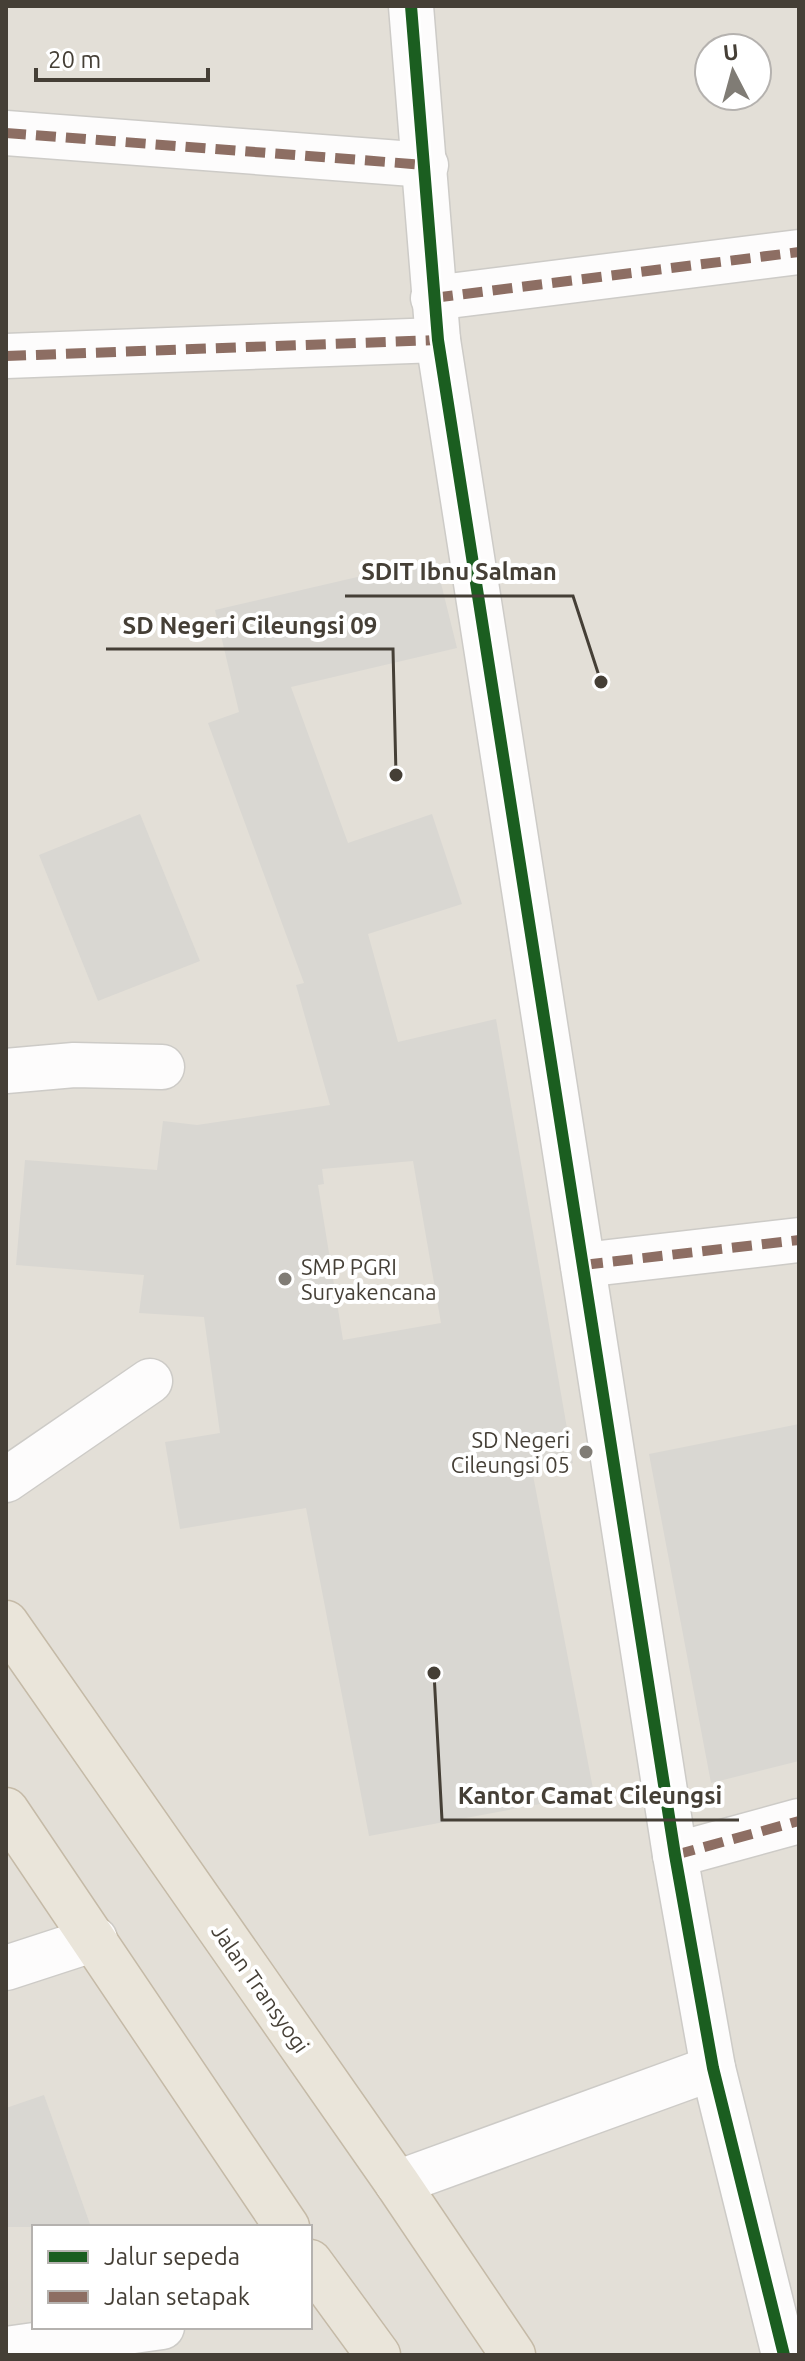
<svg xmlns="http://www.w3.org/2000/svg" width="805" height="2361" font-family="Ubuntu,sans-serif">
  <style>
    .residential { fill: #e3dfd7; fill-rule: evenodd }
    .building { fill: #d9d7d2; fill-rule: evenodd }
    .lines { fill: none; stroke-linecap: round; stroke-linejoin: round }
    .minor-casing { stroke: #cdcbc7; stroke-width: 47 }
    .highway-casing { stroke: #c5baa7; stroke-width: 47 }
    .minor { stroke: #fdfcfc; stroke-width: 44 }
    .highway { stroke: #eae5da; stroke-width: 44 }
    .quiet { stroke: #8d6e63; stroke-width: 10; stroke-dasharray: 20 10; stroke-linecap: butt }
    .cycleway-casing { stroke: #fff; stroke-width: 17 }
    .cycleway { stroke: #1b5e20; stroke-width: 12 }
    .poi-dot { fill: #807c75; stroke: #fff; stroke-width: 3 }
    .labels { text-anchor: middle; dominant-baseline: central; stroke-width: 8; stroke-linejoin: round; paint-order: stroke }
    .poi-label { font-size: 22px; fill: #453f36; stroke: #fff; text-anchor: start }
    .street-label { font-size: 22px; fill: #453f36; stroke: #fff }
    .leader { fill: none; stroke: #453f36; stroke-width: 3 }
    .callout-dot { fill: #453f36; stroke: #fff; stroke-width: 3 }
    .callout-label { font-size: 24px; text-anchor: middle; font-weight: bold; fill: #453f36; stroke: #fff; stroke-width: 8; stroke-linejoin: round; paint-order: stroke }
  </style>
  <rect width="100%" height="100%" fill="#efeeea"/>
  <path class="residential" d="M6,6H799V2355H6ZM709,48H757V96H709ZM34,2227H310V2327H34Z"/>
  <g class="building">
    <path d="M435,559L457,648L291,687L348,843L432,814L462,904L368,934L398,1042L496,1019L573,1463L532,1470L594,1794L369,1836L306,1508L180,1529L165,1442L220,1433L204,1317L139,1313L144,1275L16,1265L25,1160L157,1170L163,1121L197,1125L330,1105L296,985L304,983L208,723L239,712L215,610ZM413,1161L441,1323L343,1340L318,1185L324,1184L322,1169Z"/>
    <polygon points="140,814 200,961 98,1001 39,855"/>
    <polygon points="799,1424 799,1761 711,1783 649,1454"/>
    <polygon points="44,2095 91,2227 6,2227 6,2108"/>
  </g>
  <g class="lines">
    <defs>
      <g id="minor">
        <polyline points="411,6 438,340 675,1855 713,2068 784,2355"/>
        <polyline points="6,133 426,165"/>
        <polyline points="433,298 799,252"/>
        <polyline points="6,356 438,340"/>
        <polyline points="6,1071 74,1065 162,1067"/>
        <polyline points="583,1265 799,1240"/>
        <polyline points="6,1480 150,1381"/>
        <polyline points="675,1855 799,1821"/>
        <polyline points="6,1968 95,1939"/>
        <polyline points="397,2183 713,2068"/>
        <polyline points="6,2349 162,2327"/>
      </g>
      <g id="highway">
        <polyline points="6,1623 397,2183 513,2355"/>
        <polyline points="6,1810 287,2227"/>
        <polyline points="310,2262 378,2355"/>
      </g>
    </defs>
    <use href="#minor" class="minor-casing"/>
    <use href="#highway" class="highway-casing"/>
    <use href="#minor" class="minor"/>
    <use href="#highway" class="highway"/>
    <g class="quiet">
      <polyline points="6,133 426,165"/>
      <polyline points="433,298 799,252"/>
      <polyline points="6,356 438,340"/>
      <polyline points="583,1265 799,1240"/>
      <polyline points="675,1855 799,1821"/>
    </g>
    <defs>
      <polyline id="cycleway" points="411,6 438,340 675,1855 713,2068 784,2355"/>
    </defs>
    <use href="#cycleway" class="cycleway-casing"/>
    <use href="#cycleway" class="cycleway"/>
  </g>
  <g class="poi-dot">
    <circle cx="285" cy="1279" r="8"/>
    <circle cx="586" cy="1452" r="8"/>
  </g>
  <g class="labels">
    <g class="poi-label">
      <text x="301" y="1266">SMP PGRI<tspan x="301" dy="25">Suryakencana</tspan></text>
      <text x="570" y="1439" text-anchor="end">SD Negeri<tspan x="570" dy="25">Cileungsi 05</tspan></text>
    </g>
    <g class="street-label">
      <text transform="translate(261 1988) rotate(55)">Jalan Transyogi</text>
    </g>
  </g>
  <path class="leader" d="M601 682L573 596H345M396 775L393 649H106M434 1673L442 1820H739"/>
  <g class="callout-dot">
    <circle cx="601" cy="682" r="8"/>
    <circle cx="396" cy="775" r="8"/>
    <circle cx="434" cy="1673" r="8"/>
  </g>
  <g class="callout-label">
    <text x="459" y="580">SDIT Ibnu Salman</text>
    <text x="250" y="634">SD Negeri Cileungsi 09</text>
    <text x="590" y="1804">Kantor Camat Cileungsi</text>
  </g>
  <rect width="805" height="2361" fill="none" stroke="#453f36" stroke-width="16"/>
  <rect x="32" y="2225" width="280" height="104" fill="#ffffff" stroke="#b5b2af" stroke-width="2"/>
  <rect x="48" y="2251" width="40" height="12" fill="#1b5e20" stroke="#b5b2af" stroke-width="2"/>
  <text x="104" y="2265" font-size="24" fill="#453f36">Jalur sepeda</text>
  <rect x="48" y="2291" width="40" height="12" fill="#8d6e63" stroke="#b5b2af" stroke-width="2"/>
  <text x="104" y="2305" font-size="24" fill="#453f36">Jalan setapak</text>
  <g transform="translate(733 72) rotate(354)"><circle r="38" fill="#ffffff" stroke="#b5b2af" stroke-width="2"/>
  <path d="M0-6L14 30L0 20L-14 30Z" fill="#807c75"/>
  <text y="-12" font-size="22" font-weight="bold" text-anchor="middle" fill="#453f36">U</text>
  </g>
  <path d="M36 68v12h172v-12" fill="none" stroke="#453f36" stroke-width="4"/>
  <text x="48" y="68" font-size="24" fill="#453f36" stroke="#ffffff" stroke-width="6" paint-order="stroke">20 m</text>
</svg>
